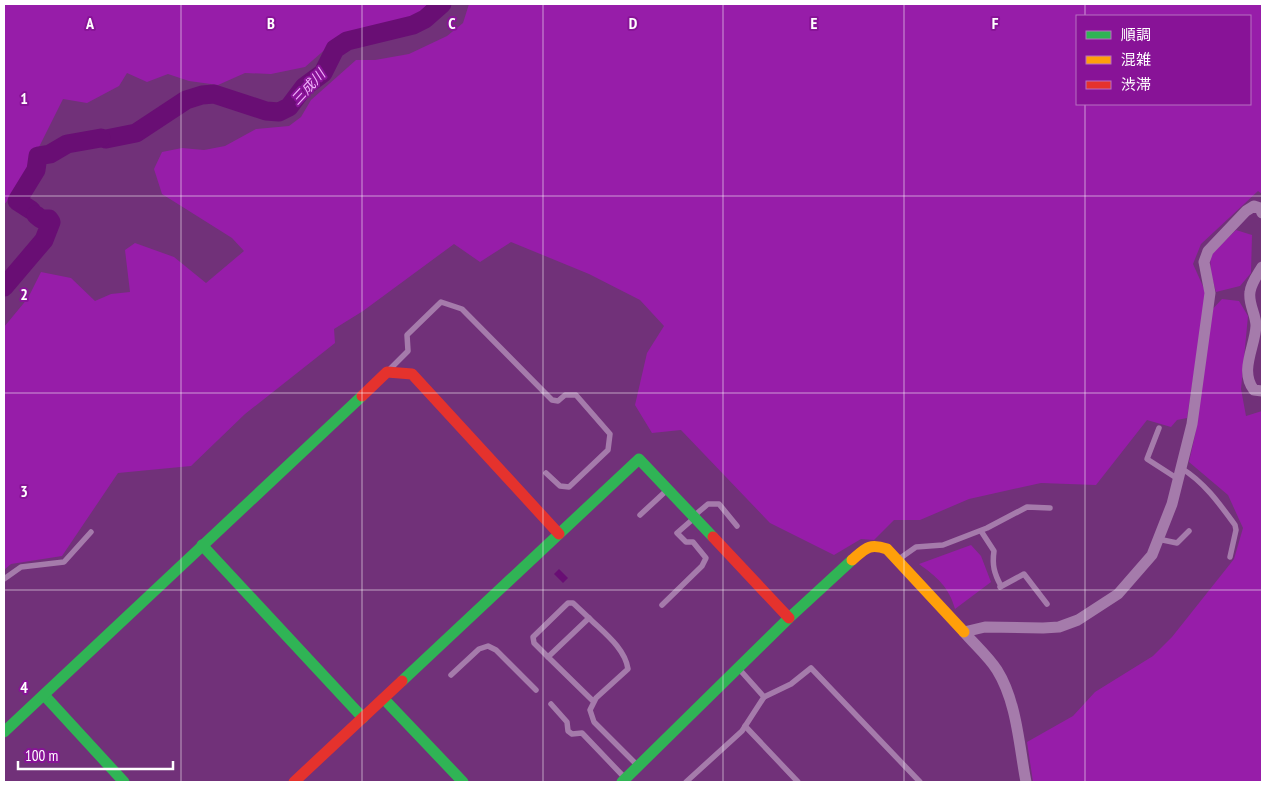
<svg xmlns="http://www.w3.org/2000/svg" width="1266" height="786" font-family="'PT Sans Narrow','Noto Sans JP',sans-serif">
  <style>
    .green { fill: #971da9; fill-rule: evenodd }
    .water { fill: #690e74 }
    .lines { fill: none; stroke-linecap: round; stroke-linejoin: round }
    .river { stroke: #690e74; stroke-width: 19 }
    .lane { stroke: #a57bab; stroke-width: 5.5 }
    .street { stroke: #a57bab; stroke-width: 11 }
    .fast { stroke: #30b455; stroke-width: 11 }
    .slow { stroke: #ff9f0a; stroke-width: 11 }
    .jam { stroke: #e5322d; stroke-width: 11 }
    .grid { fill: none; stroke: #fff; stroke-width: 1; stroke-opacity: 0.55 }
    .labels { text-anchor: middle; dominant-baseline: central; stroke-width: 4; stroke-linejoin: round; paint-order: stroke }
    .water-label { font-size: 14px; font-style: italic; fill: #f0b0fa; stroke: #881397 }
    .grid-label { font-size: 16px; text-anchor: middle; font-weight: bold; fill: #fff; stroke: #881397; stroke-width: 4; stroke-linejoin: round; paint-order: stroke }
  </style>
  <rect width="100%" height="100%" fill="#713179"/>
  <g class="green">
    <polygon points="4,4 448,4 442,16 424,27 390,38 347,40 329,46 305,67 271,74 245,73 218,85 189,81 168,74 147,82 127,73 119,86 87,103 63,99 23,179 4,205"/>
    <path d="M469,4H1262V194L1258,191L1201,244L1193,264L1206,293L1187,418L1177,420L1171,427L1147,420L1096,485L1041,483L969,499L920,520H894L874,540L861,539L834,555L770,523L681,430L652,433L635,405L647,353L664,326L640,300L589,274L511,242L480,262L454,244L363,311L334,329L335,343L245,414L191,466L118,473L62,556L11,564L4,570V327L28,298L41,272L71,278L95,301L111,294L130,292L125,250L135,243L174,257L206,283L244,251L232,238L162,194L154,169L162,152L182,148L204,150L225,146L256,129L289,126L301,117L311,100L356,60H375L409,54L447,36L463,23ZM1077,16H1250V104H1077Z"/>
    <polygon points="1236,230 1252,235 1251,273 1240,286 1216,292 1211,274 1210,255"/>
    <polygon points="1222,299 1239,301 1248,316 1241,389 1246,416 1262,411 1262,782 1033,782 1027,742 1073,716 1095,692 1153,656 1172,637 1234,559 1243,528 1228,495 1189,462 1195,435 1209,313"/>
    <path d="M971,545L981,556L991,582L955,609C949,587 937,577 919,564Z"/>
  </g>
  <polygon class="water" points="559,569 568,578 563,583 554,574"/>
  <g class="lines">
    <g class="river">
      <polyline points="106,139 136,133 186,100 202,95 214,94 266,111 279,112 289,107 304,87 323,73 335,49 347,41 413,25 425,19 442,4"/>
      <polyline points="31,210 17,201 36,170 38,156 50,154 67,144 101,138"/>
      <polyline points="4,287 44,240 51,222 49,219 41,219 36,215"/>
    </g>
    <g class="lane">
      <polyline points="390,369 408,351 407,335 441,302 462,309 552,400 558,401 565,395 576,395 610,434 608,450 569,487 560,486 546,473"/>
      <polyline points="1159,428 1147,459 1178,479"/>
      <path d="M1181,468C1204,482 1219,503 1235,525L1236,530L1230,557"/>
      <polyline points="640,515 666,491"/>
      <polyline points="695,515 708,504 719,504 737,526"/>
      <path d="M981,531L994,551C992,565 994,573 1001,586"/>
      <polyline points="1158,539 1177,543 1189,531"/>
      <polyline points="899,559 916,547 943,545 987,528 1027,507 1050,508"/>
      <polyline points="4,579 21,567 64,562 91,532"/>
      <polyline points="1000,587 1024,574 1047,604"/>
      <polyline points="662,605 702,566 706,558 693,542 686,542 677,533 693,519"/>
      <polyline points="548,657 534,643 533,637 568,603 573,603 589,618"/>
      <polyline points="451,675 479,649 488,646 496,650 536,690"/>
      <polyline points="764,697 791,684 811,668 920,782"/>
      <path d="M594,702L548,657L589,618C603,632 625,648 628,669L596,698L590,710L594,722L637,765"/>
      <polyline points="551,704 567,722 568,731 572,734 582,733 624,777"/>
      <polyline points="745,726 798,782"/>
      <polyline points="686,782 742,731 764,697 740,670"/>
    </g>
    <g class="street">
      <path d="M1262,267C1258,274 1251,283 1250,292C1248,304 1256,314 1256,326C1255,347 1239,371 1254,390L1262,391"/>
      <path d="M1026,782C1019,746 1017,702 997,670C988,656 974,644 964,632L985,627L1043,628L1059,627L1078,620L1118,594L1152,555L1172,504L1192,424L1210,293L1204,262L1208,251L1246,211L1254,206L1260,208L1262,213"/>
    </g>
    <g class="fast">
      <polyline points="202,545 363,718"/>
      <polyline points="402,681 639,459 713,537"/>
      <polyline points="44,695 124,782"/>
      <polyline points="384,699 463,782"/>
      <polyline points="4,732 362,396"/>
      <polyline points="622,782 789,618 852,560"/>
    </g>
    <path class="slow" d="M852,560C866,548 869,543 887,549L964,632"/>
    <g class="jam">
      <polyline points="362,396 387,372 412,374 559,534"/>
      <polyline points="713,537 789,618"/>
      <polyline points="294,782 402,681"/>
    </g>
  </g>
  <path class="grid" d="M181,4V782M362,4V782M543,4V782M723,4V782M904,4V782M1085,4V16M1085,104V782M4,196H1262M4,393H1262M4,590H1262"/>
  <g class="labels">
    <g class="water-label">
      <text transform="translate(308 87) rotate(-47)">三成川</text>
    </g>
  </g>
  <g class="grid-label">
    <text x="90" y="29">A</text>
    <text x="271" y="29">B</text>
    <text x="452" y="29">C</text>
    <text x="633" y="29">D</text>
    <text x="814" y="29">E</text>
    <text x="995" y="29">F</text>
    <text x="24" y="104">1</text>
    <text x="24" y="300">2</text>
    <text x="24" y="497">3</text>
    <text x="24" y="693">4</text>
  </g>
  <rect width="1266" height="786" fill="none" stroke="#ffffff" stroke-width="10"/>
  <rect x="1076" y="15" width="175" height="90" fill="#881397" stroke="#b871c1"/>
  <rect x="1086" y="31" width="25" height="8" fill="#30b455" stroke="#b871c1"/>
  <text x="1121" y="40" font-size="15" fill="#ffffff">順調</text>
  <rect x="1086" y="56" width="25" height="8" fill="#ff9f0a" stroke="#b871c1"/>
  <text x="1121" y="65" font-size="15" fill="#ffffff">混雑</text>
  <rect x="1086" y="81" width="25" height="8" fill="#e5322d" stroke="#b871c1"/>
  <text x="1121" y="90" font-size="15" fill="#ffffff">渋滞</text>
  <path d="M18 761v8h155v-8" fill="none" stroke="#ffffff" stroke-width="2.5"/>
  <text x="25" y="761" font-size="15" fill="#ffffff" stroke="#881397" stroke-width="4" paint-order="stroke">100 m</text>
</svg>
